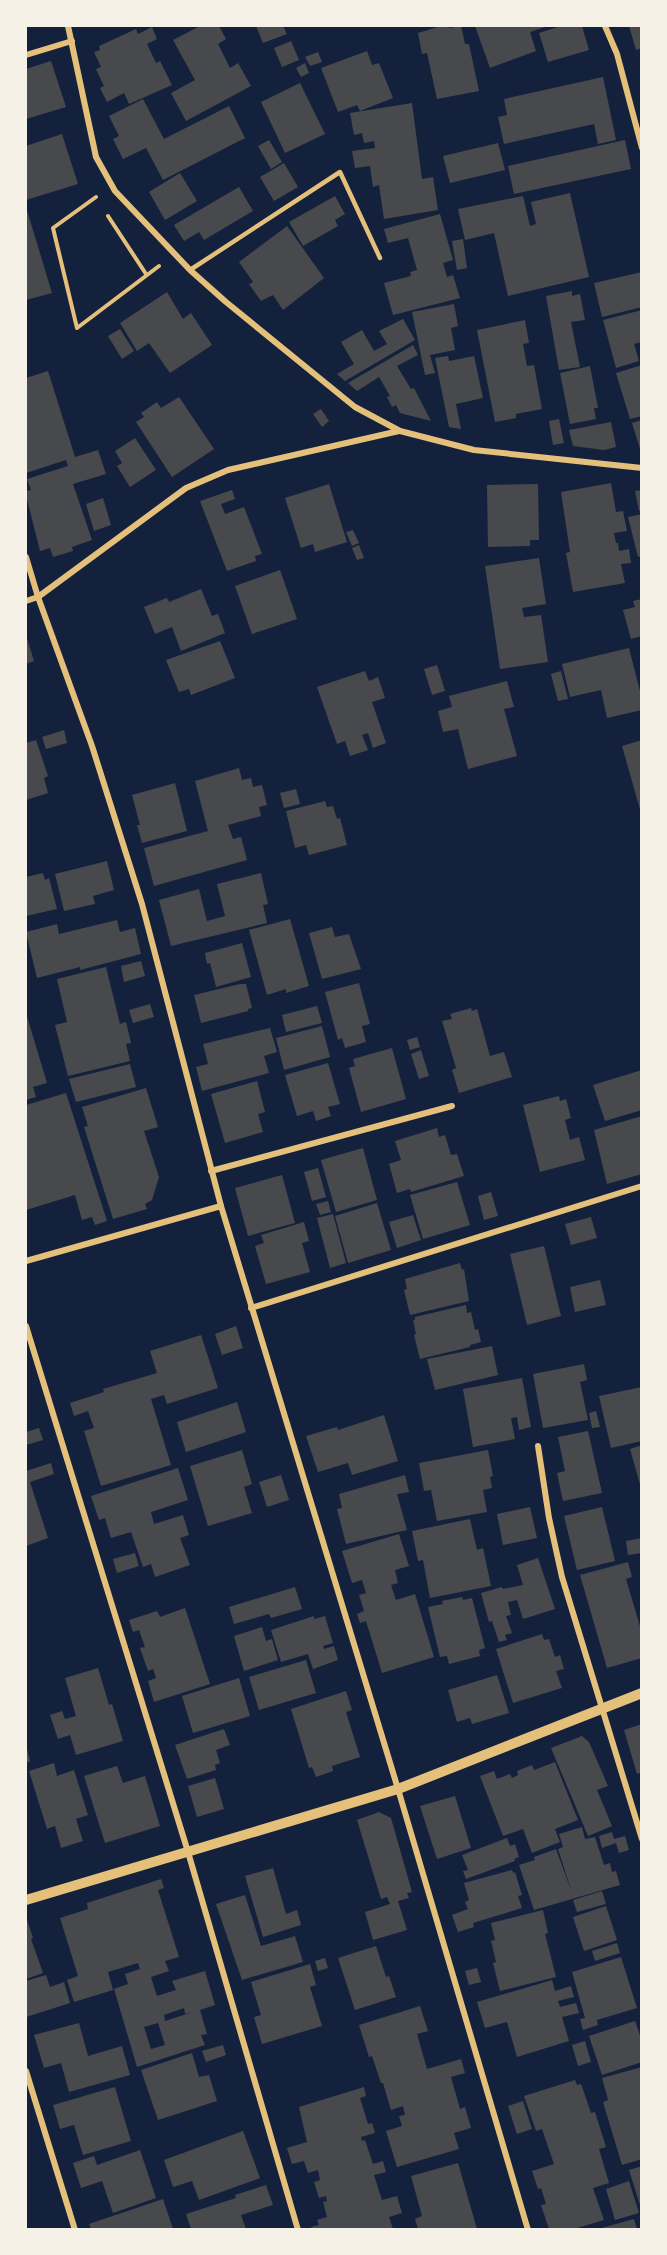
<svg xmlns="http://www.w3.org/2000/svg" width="667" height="2255" font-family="Karla,sans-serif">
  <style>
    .building { fill: #48494c; fill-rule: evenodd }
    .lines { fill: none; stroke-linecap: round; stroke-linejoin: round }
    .path { stroke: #e5c07b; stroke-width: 4 }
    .service { stroke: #e5c07b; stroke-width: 4.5 }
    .minor { stroke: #e5c07b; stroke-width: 6 }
    .tertiary { stroke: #e5c07b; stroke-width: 10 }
  </style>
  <rect width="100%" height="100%" fill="#14213d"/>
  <g class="building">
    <polygon points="200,26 219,26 226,39 218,44 230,68 238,63 251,86 186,121 171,93 195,80 173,40"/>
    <polygon points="256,26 283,26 287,34 263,43"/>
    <polygon points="441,26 448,26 449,28 461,26 465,44 469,44 479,91 437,99 427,53 422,54 418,33"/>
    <polygon points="475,26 548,26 530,32 536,51 490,68"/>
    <polygon points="561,26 582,26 589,50 548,62 539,33"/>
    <polygon points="629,26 642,26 642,48 636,50"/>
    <polygon points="152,27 157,39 147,44 156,63 160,61 172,85 129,104 124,93 107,102 100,88 104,86 96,69 101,67 94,52 100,50 99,46 136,29 138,34"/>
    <polygon points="291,41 299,60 282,67 274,48"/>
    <polygon points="367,51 372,65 379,63 393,98 360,111 357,105 338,112 321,68"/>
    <polygon points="318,52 322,62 310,66 305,57"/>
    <polygon points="51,61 66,107 26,119 26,69"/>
    <polygon points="305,63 309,73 301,77 296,68"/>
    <polygon points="603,77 616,140 598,144 594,124 504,144 498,117 507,115 504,99"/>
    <polygon points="300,83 325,134 285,153 261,102"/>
    <polygon points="143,99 164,139 229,106 245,138 163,180 146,148 123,159 113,139 119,136 109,116"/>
    <polygon points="412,103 422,179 433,177 438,210 384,219 379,185 373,187 370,166 355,168 352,151 375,148 374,141 364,143 362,133 354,135 350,113"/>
    <polygon points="62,134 78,184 26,200 26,146"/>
    <polygon points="269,140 282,162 271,169 258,146"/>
    <polygon points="625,140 631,169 514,194 508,166"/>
    <polygon points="498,143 505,170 450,183 443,156"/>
    <polygon points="284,163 298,187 274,201 260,177"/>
    <polygon points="180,173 197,201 165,220 149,192"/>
    <polygon points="239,187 253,211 204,240 199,232 184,241 174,225"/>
    <polygon points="570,193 589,277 508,296 494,233 465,240 458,209 523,196 530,226 536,224 531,202"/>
    <polygon points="335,196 345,214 335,220 338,226 303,246 289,222"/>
    <polygon points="26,207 52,293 26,300"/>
    <polygon points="440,214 453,260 443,263 447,277 453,275 460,298 393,315 384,283 411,276 410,272 417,270 408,238 388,243 384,229"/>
    <polygon points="287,226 324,278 283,310 273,295 261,301 249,284 253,282 239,262"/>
    <polygon points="463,239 467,268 457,270 452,241"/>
    <polygon points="642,272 642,307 602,317 594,283"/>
    <polygon points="572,291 572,296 580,294 585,320 571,322 580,367 559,370 546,296"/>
    <polygon points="167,292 183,319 191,313 212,345 170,373 149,343 137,351 120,323"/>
    <polygon points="454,304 458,326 451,328 455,350 430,355 435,373 425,375 412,312"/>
    <polygon points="642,310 642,342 634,344 639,361 616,368 603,320"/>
    <polygon points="403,319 415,340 345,381 337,374 354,364 341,342 362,330 374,351 387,344 379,331"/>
    <polygon points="525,320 529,343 523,344 527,366 534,365 542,409 516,414 516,418 495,422 477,330"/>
    <polygon points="120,329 134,351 122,359 108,336"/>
    <polygon points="413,345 418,355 397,366 411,389 414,388 431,421 400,413 396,405 392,407 387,397 390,396 379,377 357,391 348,383"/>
    <polygon points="448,356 449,361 474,356 483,398 456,404 461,429 449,427 435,358"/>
    <polygon points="642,365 642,416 630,419 616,373"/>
    <polygon points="590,366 598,408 594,408 596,419 570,424 560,373"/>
    <polygon points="48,371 75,457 98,450 106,474 73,484 92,540 72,547 73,551 53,557 50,548 40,551 26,495 26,491 31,490 27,479 68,466 66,460 26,473 26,378"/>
    <polygon points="179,397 214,449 172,477 136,422 144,417 141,413 157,402 161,408"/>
    <polygon points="321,409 329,421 322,427 313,414"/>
    <polygon points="559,419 564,443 553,445 549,421"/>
    <polygon points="642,420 642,452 641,452 632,423"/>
    <polygon points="611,422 616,447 604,450 573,446 569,430"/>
    <polygon points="135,438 156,470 130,487 117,466 122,463 115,451"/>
    <polygon points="611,483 616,512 623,511 627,531 614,533 616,543 618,543 619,551 629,549 631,563 621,564 625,583 573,592 566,553 570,552 561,492"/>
    <polygon points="329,484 347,542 315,552 313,544 301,548 285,498"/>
    <polygon points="538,484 539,540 530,540 530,546 488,547 487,485"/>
    <polygon points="232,490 235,499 221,504 225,514 244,507 262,554 255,556 256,561 227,571 200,501"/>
    <polygon points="642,490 642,511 639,511 635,491"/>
    <polygon points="103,498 111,525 94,531 86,504"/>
    <polygon points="642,514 642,556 638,557 628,517"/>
    <polygon points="353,530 359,543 352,546 346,532"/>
    <polygon points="359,545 364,558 357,560 352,548"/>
    <polygon points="539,558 546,604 522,608 524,617 541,615 548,662 500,669 485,566"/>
    <polygon points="280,570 297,619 252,634 235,586"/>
    <polygon points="201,589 212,616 218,614 225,633 181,651 172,627 155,634 144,607 167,598 169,602"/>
    <polygon points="642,599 642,636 631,639 623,610 635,607 633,601"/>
    <polygon points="26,635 34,661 26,664"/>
    <polygon points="220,641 235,678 191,695 189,689 179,692 166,660"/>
    <polygon points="629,648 642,699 642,710 607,718 601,690 570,697 562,664"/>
    <polygon points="437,665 445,691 432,695 424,669"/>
    <polygon points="365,671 369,681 378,677 385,698 372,702 386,743 373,748 368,733 362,735 368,750 350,756 345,741 337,744 317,687"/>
    <polygon points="561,671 568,699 558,701 551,674"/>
    <polygon points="507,681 514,707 504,709 517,756 468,769 458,729 443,732 438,711 452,707 449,696"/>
    <polygon points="64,730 67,743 46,749 42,737"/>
    <polygon points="36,740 48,776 44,778 48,793 26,800 26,743"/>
    <polygon points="642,740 642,813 641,813 622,746"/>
    <polygon points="239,768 242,780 251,778 253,787 262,785 267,805 259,807 261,816 228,825 233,839 241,837 247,860 154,886 144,848 208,831 195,781"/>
    <polygon points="175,783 187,831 142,843 137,825 140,825 132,795"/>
    <polygon points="296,789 300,804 284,808 280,793"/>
    <polygon points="325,801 327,807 333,806 337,819 340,818 347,845 309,855 306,845 295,848 286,811"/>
    <polygon points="107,861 114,890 93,896 95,904 64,911 55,874"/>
    <polygon points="43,873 45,880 49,878 57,909 26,916 26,877"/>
    <polygon points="261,873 268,904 263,905 267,923 171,946 159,900 199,889 207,921 225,916 217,884"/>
    <polygon points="290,919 309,986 286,993 286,989 267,995 249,930"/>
    <polygon points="117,920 120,932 135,928 141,954 80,970 80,967 37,978 26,932 57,924 59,934"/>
    <polygon points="332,927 335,937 349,934 361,969 322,979 309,933"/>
    <polygon points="242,943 251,977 216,987 210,963 207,964 205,953"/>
    <polygon points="141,961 145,976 124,982 121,966"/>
    <polygon points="106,967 120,1024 126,1022 131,1043 126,1044 130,1061 68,1076 55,1025 67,1022 57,979"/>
    <polygon points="359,983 370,1024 362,1026 366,1042 345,1048 342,1038 338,1040 325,992"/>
    <polygon points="240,984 246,984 252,1008 248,1009 248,1011 201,1023 194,995"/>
    <polygon points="150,1004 154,1017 133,1023 129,1010"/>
    <polygon points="317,1006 322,1023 286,1032 282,1015"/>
    <polygon points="471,1008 472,1011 477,1009 490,1056 504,1052 512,1077 459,1093 452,1070 456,1068 442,1021 452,1019 450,1014"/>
    <polygon points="26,1013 47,1083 33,1087 36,1097 26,1100"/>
    <polygon points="322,1026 330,1057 284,1070 276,1038"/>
    <polygon points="270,1028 277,1052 264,1056 269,1073 202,1091 196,1067 208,1064 203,1044"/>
    <polygon points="417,1037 420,1047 410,1050 407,1040"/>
    <polygon points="392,1048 406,1099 361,1112 349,1068 355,1066 353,1059"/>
    <polygon points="421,1050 429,1076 419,1079 411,1054"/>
    <polygon points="328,1063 340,1104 328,1107 331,1116 316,1121 313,1111 297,1116 285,1075"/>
    <polygon points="130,1064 136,1087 76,1102 69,1079"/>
    <polygon points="642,1070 642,1110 605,1121 593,1085"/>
    <polygon points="257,1081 265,1112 258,1114 263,1132 225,1143 211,1094"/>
    <polygon points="146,1088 158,1127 144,1131 159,1177 152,1200 145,1204 147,1209 113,1219 84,1127 88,1126 82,1107"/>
    <polygon points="66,1093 107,1221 95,1225 92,1217 82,1220 75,1195 26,1210 26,1105"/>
    <polygon points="559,1096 560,1101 566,1099 571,1118 565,1120 570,1140 579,1137 585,1160 540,1172 523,1105"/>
    <polygon points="642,1116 642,1174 607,1184 594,1130"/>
    <polygon points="437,1128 439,1137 445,1135 451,1155 457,1154 464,1176 411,1192 410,1189 397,1193 389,1164 401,1160 395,1141"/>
    <polygon points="363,1148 377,1200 336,1212 321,1160"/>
    <polygon points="318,1168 326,1197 312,1201 304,1172"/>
    <polygon points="282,1175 295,1223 248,1236 235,1188"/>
    <polygon points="457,1182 470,1225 423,1239 410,1195"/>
    <polygon points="491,1192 498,1216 484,1220 478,1196"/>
    <polygon points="328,1201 331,1212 320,1215 316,1204"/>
    <polygon points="377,1203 391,1250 348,1263 335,1216"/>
    <polygon points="333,1214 346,1263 330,1268 317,1218"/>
    <polygon points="413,1215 421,1240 397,1248 389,1222"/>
    <polygon points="591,1217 597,1238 571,1245 565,1224"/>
    <polygon points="304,1222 309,1241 302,1243 310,1272 266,1284 255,1246 264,1243 261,1235"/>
    <polygon points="544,1246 561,1316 527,1325 510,1254"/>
    <polygon points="460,1263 462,1270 464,1269 469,1301 410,1315 404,1290 407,1289 405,1279"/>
    <polygon points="600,1280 606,1305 575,1312 570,1287"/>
    <polygon points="466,1305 467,1313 471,1312 475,1330 478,1329 481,1342 470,1345 470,1347 420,1359 414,1335 416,1334 413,1320 415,1320 415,1317"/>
    <polygon points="236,1326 243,1348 222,1355 215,1334"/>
    <polygon points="201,1335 218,1388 167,1404 164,1395 151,1399 171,1465 101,1486 84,1431 94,1428 88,1411 74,1416 70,1403 104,1392 103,1389 157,1373 150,1351"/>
    <polygon points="492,1346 498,1375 435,1390 427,1359"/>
    <polygon points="584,1364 587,1380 580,1382 588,1420 543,1428 533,1374"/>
    <polygon points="522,1378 531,1427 519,1430 517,1417 511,1418 515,1439 473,1447 463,1389"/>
    <polygon points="642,1387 642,1441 611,1448 599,1396"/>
    <polygon points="237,1402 246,1432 186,1452 177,1422"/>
    <polygon points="596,1411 600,1427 592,1428 589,1413"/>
    <polygon points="384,1415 398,1461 352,1475 348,1463 318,1472 306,1436 337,1427 338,1430"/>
    <polygon points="39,1428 43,1440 26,1445 26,1432"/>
    <polygon points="588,1431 602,1493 563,1501 557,1473 565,1471 558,1437"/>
    <polygon points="642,1445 642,1488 641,1488 630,1449"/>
    <polygon points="242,1450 252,1484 244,1487 252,1513 208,1526 190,1466"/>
    <polygon points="488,1450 493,1476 490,1477 492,1488 483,1490 487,1512 437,1521 431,1490 424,1491 419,1463"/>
    <polygon points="51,1463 54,1474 30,1482 48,1538 26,1546 26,1471"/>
    <polygon points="178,1468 188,1500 151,1512 154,1524 183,1515 189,1535 180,1538 190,1565 155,1577 151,1564 143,1567 131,1532 111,1538 105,1518 99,1520 91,1496"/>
    <polygon points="281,1475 289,1500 267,1507 259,1482"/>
    <polygon points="405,1475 409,1492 397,1494 407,1530 346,1544 337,1509 342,1508 339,1494"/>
    <polygon points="530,1507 537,1538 503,1545 497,1514"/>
    <polygon points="602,1507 615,1561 577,1570 564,1516"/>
    <polygon points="470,1519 477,1550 483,1548 491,1586 430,1598 423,1560 418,1561 412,1531"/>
    <polygon points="399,1534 409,1566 395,1570 398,1583 391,1585 396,1600 415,1594 434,1657 382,1673 366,1621 360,1623 357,1614 364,1611 359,1595 366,1593 362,1580 352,1583 342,1551"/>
    <polygon points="642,1538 642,1553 628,1555 626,1541"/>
    <polygon points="135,1553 139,1566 117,1573 113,1559"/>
    <polygon points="538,1558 555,1609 523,1619 517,1600 508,1602 511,1615 506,1616 512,1633 505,1635 507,1640 499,1642 492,1621 489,1622 481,1593 502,1587 503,1589 523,1585 517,1565"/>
    <polygon points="628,1562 632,1577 626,1579 642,1633 642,1658 607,1668 580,1575"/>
    <polygon points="295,1587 302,1609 271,1618 269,1614 234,1624 229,1607"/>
    <polygon points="462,1597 463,1600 472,1598 485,1648 479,1650 480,1656 449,1664 447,1656 440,1657 428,1607 443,1604 442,1601"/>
    <polygon points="185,1608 210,1684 154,1702 148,1681 156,1678 153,1669 148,1671 140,1648 145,1647 139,1630 133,1632 129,1620 157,1611 160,1617"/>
    <polygon points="314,1616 314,1619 325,1616 333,1643 323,1646 324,1649 334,1646 338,1660 313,1669 308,1654 281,1662 271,1630"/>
    <polygon points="262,1627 266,1641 272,1639 278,1660 244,1671 234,1636"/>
    <polygon points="542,1634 544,1640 549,1639 555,1657 560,1655 564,1669 556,1671 562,1688 513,1703 496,1649"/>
    <polygon points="306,1660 316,1693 259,1710 249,1677"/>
    <polygon points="98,1668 109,1705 112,1704 123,1741 76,1755 70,1735 58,1739 50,1715 62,1711 65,1719 76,1716 65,1678"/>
    <polygon points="497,1675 509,1713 472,1724 470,1718 457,1722 448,1690"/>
    <polygon points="239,1678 250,1716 193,1733 182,1696"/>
    <polygon points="346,1691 352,1710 346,1712 360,1757 332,1766 333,1771 316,1777 312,1767 309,1768 291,1709"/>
    <polygon points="642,1724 642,1772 637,1774 624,1730"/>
    <polygon points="224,1729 230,1745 216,1750 220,1763 215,1765 216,1770 187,1779 175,1745"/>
    <polygon points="582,1736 589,1742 608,1786 597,1790 612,1826 588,1836 551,1748"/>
    <polygon points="26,1745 30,1761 26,1763"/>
    <polygon points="555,1762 578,1820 555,1829 560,1842 532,1853 523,1829 503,1836 480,1776 494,1771 497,1779 510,1774 512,1778 518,1775 517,1771 532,1765 534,1770"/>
    <polygon points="54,1763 57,1776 74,1770 88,1815 76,1819 83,1841 61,1848 55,1826 47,1829 29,1771"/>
    <polygon points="117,1766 123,1783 145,1776 160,1826 105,1843 84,1776"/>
    <polygon points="215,1778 224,1809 197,1817 188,1786"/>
    <polygon points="455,1796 471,1848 437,1859 420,1806"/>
    <polygon points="379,1812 391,1818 412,1892 407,1893 409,1898 398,1901 407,1930 373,1940 365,1912 390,1904 387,1897 381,1899 357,1820"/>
    <polygon points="582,1827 585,1839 595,1837 604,1865 610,1863 612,1872 616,1871 620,1885 534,1910 519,1865 535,1860 534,1857 556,1849 572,1893 558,1849 563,1847 559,1834"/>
    <polygon points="612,1832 614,1839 625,1836 629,1850 619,1853 616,1843 602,1848 599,1836"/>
    <polygon points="507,1838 510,1846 515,1844 519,1857 514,1859 515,1861 466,1879 463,1871 468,1870 462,1855"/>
    <polygon points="273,1868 286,1914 297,1910 301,1925 263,1937 245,1876"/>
    <polygon points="512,1870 513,1873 515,1872 522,1895 518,1896 522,1908 473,1923 474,1927 458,1932 452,1915 468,1909 465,1902 469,1900 464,1883"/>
    <path d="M161,1879L164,1888L158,1890L179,1957L165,1961L169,1971L151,1977L157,1996L176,1990L172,1981L205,1971L215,2005L200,2010L207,2034L201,2035L205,2045L137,2067L114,1989L128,1984L125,1974L140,1969L138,1963L108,1972L113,1990L74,2002L67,1980L78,1976L60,1918L88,1909L87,1903ZM184,2008L185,2014L193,2012L165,2021L164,2015ZM158,2023L165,2045L151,2049L144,2027Z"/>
    <polygon points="602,1891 606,1904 577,1912 573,1900"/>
    <polygon points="245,1895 261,1946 295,1936 303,1962 242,1980 216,1904"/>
    <polygon points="606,1906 617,1940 584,1951 573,1917"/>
    <polygon points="543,1910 548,1933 545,1934 556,1977 500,1991 493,1963 496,1962 491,1941 495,1940 491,1923"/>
    <polygon points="27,1920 33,1938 31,1939 43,1973 26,1979 26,1921"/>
    <polygon points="617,1943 620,1953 595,1961 592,1951"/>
    <polygon points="376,1946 386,1977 389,1976 396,1997 355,2010 338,1958"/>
    <polygon points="621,1957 637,2008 597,2020 598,2025 583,2030 580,2019 585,2018 572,1972"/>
    <polygon points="325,1958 328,1968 318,1971 315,1961"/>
    <polygon points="310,1964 316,1985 310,1987 322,2026 262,2044 254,2017 261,2015 251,1982"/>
    <polygon points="477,1968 481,1982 469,1985 465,1971"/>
    <polygon points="46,1975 50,1987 64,1982 70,2003 26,2017 26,1981"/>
    <polygon points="552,1980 555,1991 571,1986 574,1997 558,2001 560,2007 576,2003 579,2013 562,2017 569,2041 517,2057 507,2022 485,2028 477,2002"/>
    <polygon points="420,2006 428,2031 417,2034 427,2069 461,2059 465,2073 451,2077 460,2109 465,2107 471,2128 454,2133 459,2149 397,2167 386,2131 402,2126 399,2116 405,2115 403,2106 391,2110 383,2083 381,2083 372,2056 369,2057 359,2025"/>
    <polygon points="635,2021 642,2041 640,2047 642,2062 602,2075 589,2036"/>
    <polygon points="79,2023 88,2056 122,2046 130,2075 69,2092 61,2063 44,2068 34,2035"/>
    <polygon points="585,2041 591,2062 578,2066 572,2045"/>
    <polygon points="223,2045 226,2055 206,2062 202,2051"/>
    <polygon points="192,2053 199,2077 209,2075 217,2101 158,2120 141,2070"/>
    <polygon points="642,2067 642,2159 622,2165 603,2102 608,2100 602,2078"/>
    <polygon points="575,2080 577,2085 581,2084 591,2113 595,2112 606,2147 599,2149 609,2183 593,2188 604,2220 574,2229 549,2229 541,2205 546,2204 541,2188 538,2189 532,2171 554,2164 542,2129 536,2131 524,2096"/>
    <polygon points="115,2087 131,2141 83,2155 74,2125 60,2129 53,2105"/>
    <polygon points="364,2087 366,2096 360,2098 368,2124 372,2123 375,2133 361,2137 362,2141 365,2140 373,2164 383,2161 386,2172 374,2175 382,2200 397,2196 402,2213 389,2217 393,2229 312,2229 311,2227 319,2225 317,2220 327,2217 323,2202 327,2201 326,2196 319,2198 314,2182 320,2180 318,2170 308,2173 304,2161 292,2164 287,2148 307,2142 299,2107"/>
    <polygon points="523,2101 532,2129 517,2134 508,2106"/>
    <polygon points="243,2131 260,2178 199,2200 192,2181 173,2187 164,2160"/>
    <polygon points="140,2150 156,2198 113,2213 102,2181 81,2188 73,2163 94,2156 97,2165"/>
    <polygon points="458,2163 477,2229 418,2229 415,2219 422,2216 411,2176"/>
    <polygon points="642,2166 642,2208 641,2208 629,2170"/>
    <polygon points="629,2181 639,2213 615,2220 606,2189"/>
    <polygon points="266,2185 273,2205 241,2215 246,2229 191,2229 186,2214 236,2198 235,2195"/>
    <polygon points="163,2199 173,2229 91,2229 89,2224"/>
    <polygon points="634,2219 637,2229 598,2229"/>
  </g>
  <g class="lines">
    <g class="path">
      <polyline points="96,197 53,228 77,328 159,266"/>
      <polyline points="108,216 146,274"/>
    </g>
    <polyline class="service" points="190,270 340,172 380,258"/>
    <g class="minor">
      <polyline points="68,26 96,157 115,191 190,270 226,302 355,407 400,431 474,450 642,468"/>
      <polyline points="605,26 617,54 642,148"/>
      <polyline points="26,55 72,41"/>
      <polyline points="26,557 38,597 92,746 142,904 221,1206 398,1789 528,2230"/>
      <polyline points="26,601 38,597 186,488 228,470 399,431"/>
      <polyline points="211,1171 452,1106"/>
      <polyline points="26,1261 221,1206"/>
      <polyline points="251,1308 642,1186"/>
      <polyline points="26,1326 188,1852 298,2230"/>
      <polyline points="538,1446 549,1518 562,1577 642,1839"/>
      <polyline points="26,2071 75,2230"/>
    </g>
    <polyline class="tertiary" points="26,1900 398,1789 642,1693"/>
  </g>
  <rect width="667" height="2255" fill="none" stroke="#f6f1e7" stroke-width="54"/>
</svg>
